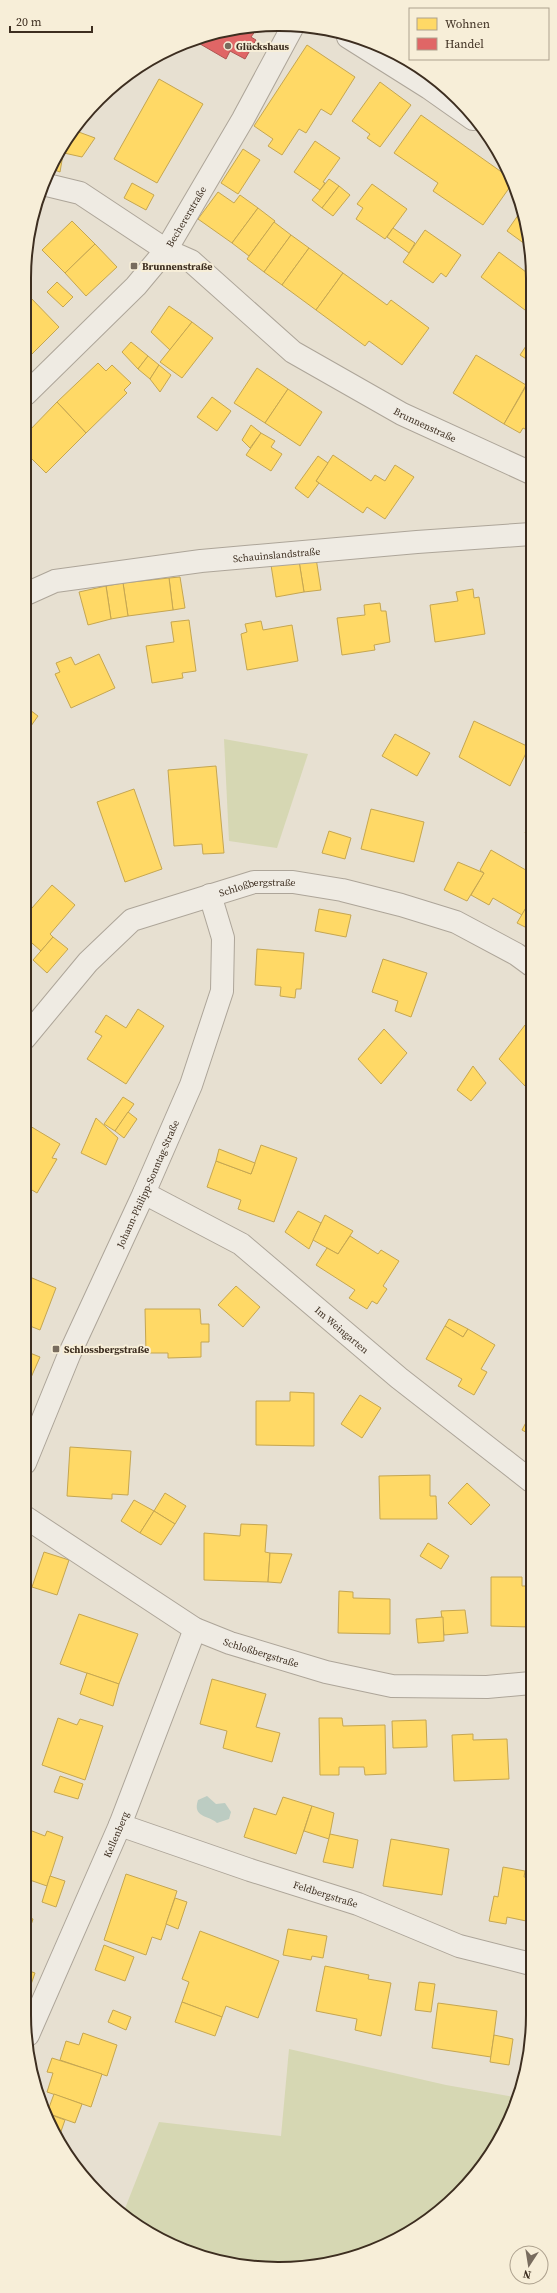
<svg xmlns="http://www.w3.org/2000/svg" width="557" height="2293" font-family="'Source Serif 4',serif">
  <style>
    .green { fill: #d6d7b3 }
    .water { fill: #bcccc2 }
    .homes { fill: #ffd966; stroke: #c5a651 }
    .shops { fill: #e06666; stroke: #af5551 }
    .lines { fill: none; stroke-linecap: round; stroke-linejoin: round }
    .minor-casing { stroke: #ada599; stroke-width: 24 }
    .minor { stroke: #efebe3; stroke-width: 22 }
    .poi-dot { fill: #786c5e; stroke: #f7eed8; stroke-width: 1.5 }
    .labels { text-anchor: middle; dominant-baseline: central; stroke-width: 4; stroke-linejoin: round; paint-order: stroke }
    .poi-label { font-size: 10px; font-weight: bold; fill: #3d2e20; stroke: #f7eed8; text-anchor: start }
    .street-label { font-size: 10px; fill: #3d2e20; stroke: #f7eed8 }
    .rim { fill: none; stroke: #3d2e20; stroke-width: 2 }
  </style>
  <rect width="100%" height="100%" fill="#e7e0d1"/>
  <g class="green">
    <polygon points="224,739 308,754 277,848 229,841"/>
    <polygon points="289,2049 446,2085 514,2097 499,2142 434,2216 360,2256 262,2268 166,2243 124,2211 159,2122 281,2136"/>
  </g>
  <path class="water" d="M207,1796L216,1804L225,1803L231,1812L229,1819L217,1823C209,1815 192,1818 198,1800Z"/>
  <g class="homes">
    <polygon points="307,45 355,77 331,115 321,109 306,133 299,129 282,155 268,146 273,139 254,126"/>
    <polygon points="159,79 203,104 157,183 114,159"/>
    <polygon points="380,82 411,105 380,147 367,138 370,134 352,121"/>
    <polygon points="421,115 510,178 512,184 483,225 433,191 438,183 394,153"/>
    <polygon points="76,131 95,138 82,157 64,153 65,143"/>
    <polygon points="315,141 340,158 323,182 325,183 320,190 294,172"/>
    <polygon points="65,143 60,172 52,169 58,151"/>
    <polygon points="243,149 260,160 238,194 221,183"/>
    <polygon points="329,179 339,186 322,208 312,200"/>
    <polygon points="132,183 154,195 146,210 124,198"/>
    <polygon points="372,184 407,209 385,239 356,219 363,208 357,204"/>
    <polygon points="339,186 350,195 333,216 322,208"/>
    <polygon points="218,192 234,203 240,195 258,208 232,243 198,219"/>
    <polygon points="258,208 275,221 249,256 232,243"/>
    <polygon points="521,211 531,245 529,247 507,231"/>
    <polygon points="72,221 95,244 65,273 42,250"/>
    <polygon points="274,222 291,235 264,272 247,259"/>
    <polygon points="393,228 415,243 409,253 387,237"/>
    <polygon points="425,230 461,255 446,277 441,273 433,283 403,262"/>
    <polygon points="291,235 309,248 282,285 264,272"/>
    <polygon points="95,244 117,267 86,296 65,273"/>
    <polygon points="309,248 343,273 316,310 282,285"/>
    <polygon points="499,252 526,272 531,265 531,310 529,313 481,277"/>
    <polygon points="343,273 387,305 391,300 429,328 402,365 369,341 365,346 316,310"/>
    <polygon points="57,282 73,297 63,307 47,292"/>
    <polygon points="29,296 59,327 26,360 26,299"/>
    <polygon points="169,306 192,322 170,350 151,332"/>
    <polygon points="192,322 213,338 182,378 160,362"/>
    <polygon points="531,338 531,349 526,346"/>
    <polygon points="131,342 148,356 138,369 122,352"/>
    <polygon points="526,346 531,349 531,362 520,355"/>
    <polygon points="476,355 526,385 504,424 453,393"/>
    <polygon points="148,356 159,365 150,379 138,369"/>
    <polygon points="98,363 106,371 112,365 131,383 124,390 127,393 86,433 57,402"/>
    <polygon points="159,365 171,375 160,392 150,379"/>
    <polygon points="257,368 288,389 265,423 234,403"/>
    <polygon points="529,381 531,382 531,432 523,428 520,433 504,424"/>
    <polygon points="288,389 322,412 300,446 265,423"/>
    <polygon points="212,397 231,411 217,431 197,417"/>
    <polygon points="57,402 86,433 46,473 26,453 26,434"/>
    <polygon points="251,425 261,433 250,448 242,440"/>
    <polygon points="261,433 275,441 271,447 282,454 271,471 246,455"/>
    <polygon points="333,455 371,481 375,475 385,481 395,465 414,477 385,519 367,507 363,513 316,481"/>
    <polygon points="318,456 328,463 316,481 319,483 308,498 295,488"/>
    <polygon points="26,485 30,490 26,494"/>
    <polygon points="316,558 321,590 304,592 299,561"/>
    <polygon points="299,561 304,592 276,597 271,565"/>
    <polygon points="180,577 185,608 173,610 169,578"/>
    <polygon points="169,578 173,610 128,616 123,583"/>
    <polygon points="123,583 128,616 111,619 106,586"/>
    <polygon points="106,586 111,619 88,625 79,592"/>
    <polygon points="473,589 474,598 479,597 485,634 435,642 430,605 458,601 456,592"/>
    <polygon points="380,603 381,611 386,611 390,642 374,645 375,650 342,655 337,618 365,615 364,605"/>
    <polygon points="189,620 196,671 182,673 183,678 152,683 146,646 174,642 171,622"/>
    <polygon points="261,621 263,630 292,625 298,661 247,670 241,634 247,632 245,624"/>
    <polygon points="99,654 115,688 71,708 55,674 60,672 56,663 71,657 75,665"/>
    <polygon points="26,707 38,716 26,733"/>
    <polygon points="474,721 529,747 510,786 459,757"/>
    <polygon points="395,734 430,753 417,776 382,756"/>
    <polygon points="216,766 224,853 203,854 202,844 174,846 168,770"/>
    <polygon points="134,789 162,869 125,882 97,802"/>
    <polygon points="371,809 424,822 414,862 361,849"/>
    <polygon points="531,821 531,836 525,833"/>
    <polygon points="329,831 351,838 345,859 322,853"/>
    <polygon points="491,850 531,873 531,899 522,915 493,898 489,905 471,895 484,873 480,870"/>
    <polygon points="458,862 484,873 467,901 444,890"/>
    <polygon points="52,885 75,905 50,934 53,937 41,951 25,937 25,916"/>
    <polygon points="531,899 531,930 517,923"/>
    <polygon points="319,909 351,915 346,937 315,931"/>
    <polygon points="53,937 68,949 47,973 33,960"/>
    <polygon points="257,949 304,953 301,989 296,989 295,998 280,996 281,987 255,985"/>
    <polygon points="383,959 427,973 411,1017 395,1011 398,1001 372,992"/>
    <polygon points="138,1009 164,1026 126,1084 87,1059 102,1036 95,1032 106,1015 126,1028"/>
    <polygon points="525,1025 531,1029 531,1079 526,1087 499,1059"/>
    <polygon points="384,1029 407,1053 381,1084 358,1059"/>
    <polygon points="473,1066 486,1083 471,1101 457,1090"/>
    <polygon points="123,1097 134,1104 115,1131 104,1124"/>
    <polygon points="128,1112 137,1119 124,1138 115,1131"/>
    <polygon points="96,1118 118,1138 106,1165 81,1153"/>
    <polygon points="25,1123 60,1144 52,1158 57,1159 37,1193 25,1186"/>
    <polygon points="261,1145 297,1158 274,1222 238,1209 241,1200 207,1187 216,1161 251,1174"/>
    <polygon points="219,1149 255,1163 251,1174 216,1161"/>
    <polygon points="298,1211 321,1223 309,1249 285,1232"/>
    <polygon points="325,1215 353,1231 338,1254 313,1240"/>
    <polygon points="350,1236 378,1254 381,1250 399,1261 383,1286 387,1289 377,1304 372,1301 367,1309 349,1298 355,1290 316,1265 327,1248 338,1254"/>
    <polygon points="25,1275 56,1288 40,1330 25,1324"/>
    <polygon points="236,1286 260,1307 243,1327 218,1305"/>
    <polygon points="145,1309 200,1309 201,1324 209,1324 209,1342 201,1342 201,1357 168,1358 168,1353 146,1353"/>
    <polygon points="449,1319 468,1329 463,1337 445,1326"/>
    <polygon points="445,1326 463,1337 468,1329 495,1345 481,1369 487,1372 474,1395 458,1386 462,1379 426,1359"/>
    <polygon points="25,1351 40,1357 29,1382 25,1380"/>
    <polygon points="290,1392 314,1393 314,1446 256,1445 256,1401 290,1401"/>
    <polygon points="360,1395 381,1408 362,1438 341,1424"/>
    <polygon points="531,1413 531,1435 522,1430"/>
    <polygon points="70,1447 131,1451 128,1495 112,1494 112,1499 67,1496"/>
    <polygon points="430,1475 430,1496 436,1496 437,1519 380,1519 379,1476"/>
    <polygon points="467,1483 490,1505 471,1525 448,1503"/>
    <polygon points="165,1493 186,1506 175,1524 154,1511"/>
    <polygon points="134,1500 154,1511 140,1533 121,1521"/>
    <polygon points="154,1511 175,1524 161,1545 140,1533"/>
    <polygon points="241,1524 267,1525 265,1552 270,1553 268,1582 204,1580 204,1533 240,1536"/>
    <polygon points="428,1543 449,1556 441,1569 420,1556"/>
    <polygon points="44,1552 69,1560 57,1595 32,1587"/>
    <polygon points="270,1553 292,1554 281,1583 268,1582"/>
    <polygon points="491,1577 522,1577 522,1586 531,1586 531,1627 491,1626"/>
    <polygon points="339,1591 353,1592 353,1598 390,1599 390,1634 338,1633"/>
    <polygon points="465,1610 468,1633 444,1635 441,1611"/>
    <polygon points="79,1614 138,1634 119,1684 60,1664"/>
    <polygon points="443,1617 444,1641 418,1643 416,1619"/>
    <polygon points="24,1650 30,1653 24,1662"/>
    <polygon points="87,1673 119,1684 113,1706 80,1694"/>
    <polygon points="212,1679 266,1694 256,1727 280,1733 272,1762 223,1748 227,1731 200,1724"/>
    <polygon points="58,1718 77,1725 80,1719 103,1726 85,1780 42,1765"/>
    <polygon points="319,1718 342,1718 343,1726 385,1725 386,1774 365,1775 364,1767 339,1767 339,1775 320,1775"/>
    <polygon points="426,1720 427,1747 393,1748 392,1721"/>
    <polygon points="473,1734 473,1740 507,1739 509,1779 454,1781 452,1735"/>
    <polygon points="60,1776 83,1784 78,1799 54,1792"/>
    <polygon points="283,1797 312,1806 296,1854 244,1837 254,1808 276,1815"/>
    <polygon points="312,1806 334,1813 329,1839 304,1831"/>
    <polygon points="27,1829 45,1836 47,1831 63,1837 47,1886 24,1878 24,1837"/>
    <polygon points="330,1834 358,1840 353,1868 323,1862"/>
    <polygon points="391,1839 449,1849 442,1895 383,1886"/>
    <polygon points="503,1867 525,1871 524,1877 531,1878 531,1922 507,1917 506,1924 489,1921 494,1896 498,1897"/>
    <polygon points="126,1874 177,1891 161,1940 152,1937 146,1955 104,1940"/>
    <polygon points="50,1876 65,1881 56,1907 42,1902"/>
    <polygon points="175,1898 187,1902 178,1929 166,1924"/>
    <polygon points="24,1916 33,1919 24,1946"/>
    <polygon points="288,1929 327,1936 323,1958 312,1956 311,1960 283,1955"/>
    <polygon points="200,1931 279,1961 258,2018 226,2006 222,2017 182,2002 189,1982 182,1979"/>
    <polygon points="104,1945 134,1957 125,1981 95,1970"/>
    <polygon points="325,1966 369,1975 368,1979 391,1983 381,2036 355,2030 357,2019 316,2011"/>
    <polygon points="24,1969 35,1973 27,1996 24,1996"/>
    <polygon points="419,1982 435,1984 431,2012 415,2010"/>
    <polygon points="182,2002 222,2017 215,2036 175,2022"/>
    <polygon points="438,2003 497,2011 491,2057 432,2048"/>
    <polygon points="113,2010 131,2017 126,2030 108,2022"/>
    <polygon points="83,2033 117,2045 107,2076 60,2060 66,2041 79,2045"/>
    <polygon points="494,2035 513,2039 509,2065 490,2062"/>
    <polygon points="52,2058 102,2074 91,2107 47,2092 53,2073 47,2072"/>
    <polygon points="54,2094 82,2104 75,2123 47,2113"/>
    <polygon points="43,2112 65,2120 59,2137"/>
  </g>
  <polygon class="shops" points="256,30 251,37 256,40 245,59 230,51 226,59 195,41 213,33"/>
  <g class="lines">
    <defs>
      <g id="minor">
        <polyline points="348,37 429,88 473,119"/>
        <path id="s1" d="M47,185L80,193L166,250L191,261L293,352L402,414L531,473"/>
        <path id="s2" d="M26,394L136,286L166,250L243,119L292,28"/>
        <path id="s3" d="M26,594L55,581L201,561L417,542L531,534"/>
        <path id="s4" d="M25,1038L88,962L132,920L254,882H293L342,890L401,905L456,922L516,954L531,965"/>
        <path id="s5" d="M144,1193L241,1244L399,1378L531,1481"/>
        <path id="s6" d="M25,1463L69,1355L144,1193L191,1085L222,991L223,938L210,895"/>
        <path id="s7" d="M25,1517L195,1629L230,1643L326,1672L392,1686L487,1687L531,1683"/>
        <path id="s8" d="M120,1825L250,1870L358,1904L459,1946L531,1964"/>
        <path id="s9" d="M28,2035L120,1825L195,1629"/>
      </g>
    </defs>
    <use href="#minor" class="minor-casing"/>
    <use href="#minor" class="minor"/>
  </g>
  <g class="poi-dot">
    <circle cx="228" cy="46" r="4"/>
    <rect x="130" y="262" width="8" height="8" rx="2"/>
    <rect x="52" y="1345" width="8" height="8" rx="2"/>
  </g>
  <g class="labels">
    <g class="poi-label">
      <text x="236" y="46">Glückshaus</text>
      <text x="142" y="266">Brunnenstraße</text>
      <text x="64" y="1349">Schlossbergstraße</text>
    </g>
    <g class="street-label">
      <text stroke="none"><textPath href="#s2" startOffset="240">Bechererstraße</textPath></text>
      <text stroke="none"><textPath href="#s1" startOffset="452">Brunnenstraße</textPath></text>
      <text stroke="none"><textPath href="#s3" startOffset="255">Schauinslandstraße</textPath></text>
      <text stroke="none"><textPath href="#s4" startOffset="290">Schloßbergstraße</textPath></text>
      <text stroke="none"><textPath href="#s6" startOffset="305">Johann-Philipp-Sonntag-Straße</textPath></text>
      <text stroke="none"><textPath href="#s5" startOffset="242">Im Weingarten</textPath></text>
      <text stroke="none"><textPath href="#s7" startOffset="274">Schloßbergstraße</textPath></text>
      <text stroke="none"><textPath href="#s9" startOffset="219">Kellenberg</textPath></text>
      <text stroke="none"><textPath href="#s8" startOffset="217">Feldbergstraße</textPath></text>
    </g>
  </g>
  <path d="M0 0H557V2293H0ZM278 31H279A247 247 0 0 1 526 278V2015A247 247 0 0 1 279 2262H278A247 247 0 0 1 31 2015V278A247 247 0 0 1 278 31Z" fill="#f7eed8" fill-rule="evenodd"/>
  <path class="rim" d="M278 31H279A247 247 0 0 1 526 278V2015A247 247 0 0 1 279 2262H278A247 247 0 0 1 31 2015V278A247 247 0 0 1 278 31Z"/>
  <rect x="409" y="8" width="140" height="52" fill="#f7eed8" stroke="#ada18e"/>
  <rect x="417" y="18" width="20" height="12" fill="#ffd966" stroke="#ada18e"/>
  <text x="445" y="28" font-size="12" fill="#3d2e20">Wohnen</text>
  <rect x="417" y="38" width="20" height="12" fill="#e06666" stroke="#ada18e"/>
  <text x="445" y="48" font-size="12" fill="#3d2e20">Handel</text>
  <g transform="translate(529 2265) rotate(192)"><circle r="19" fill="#f7eed8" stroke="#ada18e"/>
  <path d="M0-3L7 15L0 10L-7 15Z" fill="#786c5e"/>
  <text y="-6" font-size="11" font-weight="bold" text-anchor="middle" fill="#3d2e20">N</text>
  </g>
  <path d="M10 26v6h82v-6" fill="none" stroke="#3d2e20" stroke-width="2"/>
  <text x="16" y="26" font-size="12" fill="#3d2e20" stroke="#f7eed8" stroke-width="3" paint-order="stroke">20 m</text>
</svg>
